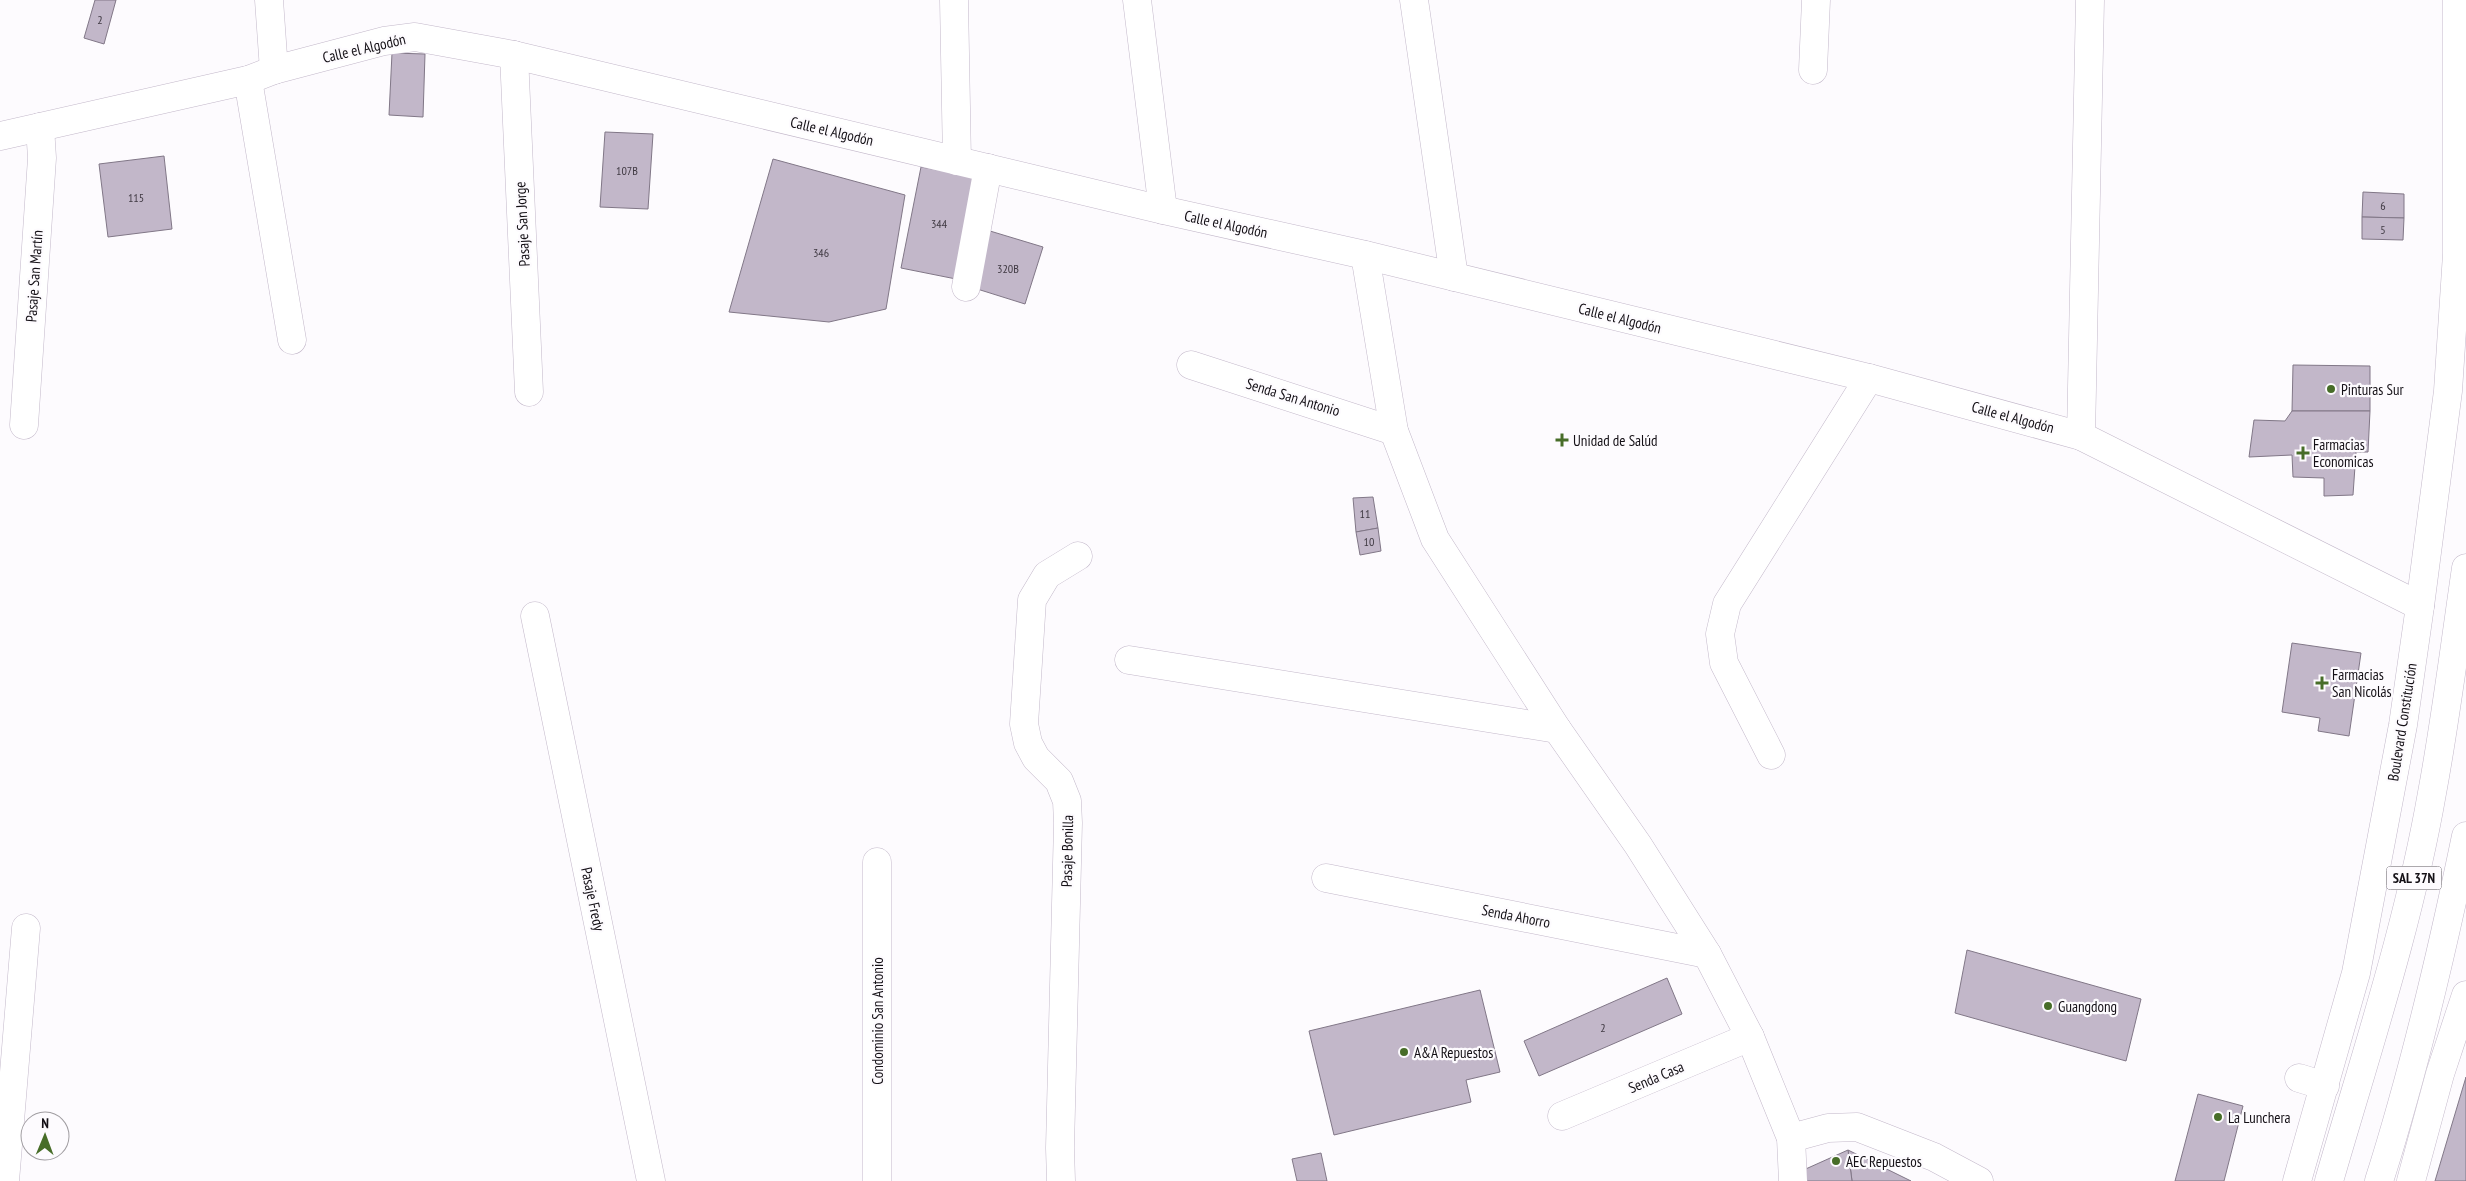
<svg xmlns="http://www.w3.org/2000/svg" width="2466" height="1181" font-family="'PT Sans Narrow',sans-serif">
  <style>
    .building { fill: #c2b7c9; stroke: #817787 }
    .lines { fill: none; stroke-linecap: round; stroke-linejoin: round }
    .minor-casing { stroke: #c3b8ca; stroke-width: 29 }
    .highway-casing { stroke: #c3b8ca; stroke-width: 29 }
    .minor { stroke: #fff; stroke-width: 28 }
    .highway { stroke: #fff; stroke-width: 28 }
    .poi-dot { fill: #476d28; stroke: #fdfbfe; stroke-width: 2 }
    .labels { text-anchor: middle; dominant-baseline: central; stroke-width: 4.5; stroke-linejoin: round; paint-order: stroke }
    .number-label { font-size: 12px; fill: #403a43 }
    .shield { fill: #fdfbfe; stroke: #5a565c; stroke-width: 1 }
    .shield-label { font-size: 14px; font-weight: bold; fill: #141016 }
    .street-label { font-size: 15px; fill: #141016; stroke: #fdfbfe }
    .poi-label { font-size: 15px; fill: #141016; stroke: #fdfbfe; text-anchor: start }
  </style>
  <rect width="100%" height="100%" fill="#fdfbfe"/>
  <g class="building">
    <polygon points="95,0 116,0 104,44 84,38"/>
    <polygon points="392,53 425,54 423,117 389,115"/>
    <polygon points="605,132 653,134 648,209 600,207"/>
    <polygon points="164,156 172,229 108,237 99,164"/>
    <polygon points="773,159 905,195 886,309 829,322 729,312"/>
    <polygon points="921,167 976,177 956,279 901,268"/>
    <polygon points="2363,192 2404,194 2404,218 2362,217"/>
    <polygon points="2362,217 2404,218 2403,240 2362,239"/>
    <polygon points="990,231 1043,247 1025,304 974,288"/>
    <polygon points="2293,365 2370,366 2370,411 2292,411"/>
    <polygon points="2292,411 2370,411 2368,452 2356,452 2353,495 2324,496 2324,478 2293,477 2292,455 2249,457 2254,420 2285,421"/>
    <polygon points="1373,497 1378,528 1356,532 1353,498"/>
    <polygon points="1378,528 1381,551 1360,555 1356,532"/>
    <polygon points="2292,643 2361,653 2349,736 2318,731 2320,718 2282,712"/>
    <polygon points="1967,950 2141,999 2126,1061 1955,1013"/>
    <polygon points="1667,978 1682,1014 1539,1076 1524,1041"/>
    <polygon points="1480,990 1500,1072 1466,1080 1471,1102 1334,1135 1309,1031"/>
    <polygon points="2466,1077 2466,1181 2435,1181"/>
    <polygon points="2198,1094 2243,1106 2224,1181 2175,1181"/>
    <polygon points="1848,1150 1911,1181 1852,1181"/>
    <polygon points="1848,1150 1852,1181 1800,1181 1799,1172"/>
    <polygon points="1321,1153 1327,1181 1297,1181 1292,1159"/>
  </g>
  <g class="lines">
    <defs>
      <g id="minor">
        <polyline points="269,0 274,70"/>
        <polyline points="954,0 957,161"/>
        <polyline points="1137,0 1163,210"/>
        <polyline points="1414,0 1454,277"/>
        <polyline points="514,55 529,392"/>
        <polyline points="1813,70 1816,0"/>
        <polyline points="248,80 292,340"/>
        <polyline points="0,136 248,80 274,70 384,41 415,37 514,55 1163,210 1365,255 1869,378 2081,436 2420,606"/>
        <polyline points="1365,255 1394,431 1435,539 1557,729 1638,845 1707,954 1750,1037 1791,1138 1793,1181"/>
        <polyline points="966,287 988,168"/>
        <polyline points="1191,365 1394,431"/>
        <polyline points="24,425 42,158 40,127"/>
        <polyline points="2081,436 2090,0"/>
        <polyline points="535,616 651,1181"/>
        <polyline points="1129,660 1557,729"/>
        <polyline points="1771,755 1724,663 1720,634 1727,604 1869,378"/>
        <polyline points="1326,878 1707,954"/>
        <polyline points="2299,1078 2325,1086"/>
        <polyline points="1562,1116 1750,1037"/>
        <polyline points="1791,1138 1828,1128 1857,1127 1934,1157 1979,1181"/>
        <polyline points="5,1181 26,928"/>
        <polyline points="877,1181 877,862"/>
        <polyline points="1061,1181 1060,1148 1068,823 1067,801 1059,781 1036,758 1028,743 1024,724 1032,600 1047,575 1078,556"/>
      </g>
      <g id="highway">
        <polyline points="2297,1181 2356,973 2403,725 2420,606 2448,391 2457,254 2457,0"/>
        <path d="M2329,1181C2366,1053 2409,925 2432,793C2446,718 2455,643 2466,568"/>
        <path d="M2379,1181C2415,1068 2442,952 2466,836"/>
        <polyline points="2411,1181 2440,1074 2466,995"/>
      </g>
    </defs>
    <use href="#minor" class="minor-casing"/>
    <use href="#highway" class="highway-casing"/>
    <use href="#minor" class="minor"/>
    <use href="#highway" class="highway"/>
  </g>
  <g class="poi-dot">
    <circle cx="2331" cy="389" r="5"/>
    <path d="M1559.5 432.5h5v5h5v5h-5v5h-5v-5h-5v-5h5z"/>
    <path d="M2300.5 445.5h5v5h5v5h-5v5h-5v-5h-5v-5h5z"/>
    <path d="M2319.5 675.5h5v5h5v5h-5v5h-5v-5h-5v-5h5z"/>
    <circle cx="2048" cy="1006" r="5"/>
    <circle cx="1404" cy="1052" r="5"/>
    <circle cx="2218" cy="1117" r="5"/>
    <circle cx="1836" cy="1161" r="5"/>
  </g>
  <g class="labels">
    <g class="number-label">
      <text x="100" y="19">2</text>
      <text x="627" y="170">107B</text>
      <text x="136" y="197">115</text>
      <text x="2383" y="205">6</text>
      <text x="939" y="223">344</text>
      <text x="2383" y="229">5</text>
      <text x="821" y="252">346</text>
      <text x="1008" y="268">320B</text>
      <text x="1365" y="513">11</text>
      <text x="1369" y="541">10</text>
      <text x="1603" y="1027">2</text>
    </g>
    <rect class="shield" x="2386.5" y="866.5" width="55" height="23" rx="4"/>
    <g class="shield-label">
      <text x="2414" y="878">SAL 37N</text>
    </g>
    <g class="street-label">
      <text transform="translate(364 48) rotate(-13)">Calle el Algodón</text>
      <text transform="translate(832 131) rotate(13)">Calle el Algodón</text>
      <text transform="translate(522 224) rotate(-93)">Pasaje San Jorge</text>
      <text transform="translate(1226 224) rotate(12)">Calle el Algodón</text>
      <text transform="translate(34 276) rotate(-86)">Pasaje San Martín</text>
      <text transform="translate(1620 318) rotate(14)">Calle el Algodón</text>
      <text transform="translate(1293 397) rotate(17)">Senda San Antonio</text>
      <text transform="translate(2013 417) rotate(15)">Calle el Algodón</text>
      <text transform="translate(2402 722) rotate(-81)">Boulevard Constitución</text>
      <text transform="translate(1067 851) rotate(-89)">Pasaje Bonilla</text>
      <text transform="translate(593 899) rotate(78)">Pasaje Fredy</text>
      <text transform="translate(1516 916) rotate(11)">Senda Ahorro</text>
      <text transform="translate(877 1021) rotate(-90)">Condominio San Antonio</text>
      <text transform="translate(1656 1077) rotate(-23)">Senda Casa</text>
    </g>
    <g class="poi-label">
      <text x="2341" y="389">Pinturas Sur</text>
      <text x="1573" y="440">Unidad de Salúd</text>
      <text x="2313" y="444">Farmacias<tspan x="2313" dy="17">Economicas</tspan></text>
      <text x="2332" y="674">Farmacias<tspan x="2332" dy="17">San Nicolás</tspan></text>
      <text x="2058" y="1006">Guangdong</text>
      <text x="1414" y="1052">A&amp;A Repuestos</text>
      <text x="2228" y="1117">La Lunchera</text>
      <text x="1846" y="1161">AEC Repuestos</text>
    </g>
  </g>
  <g transform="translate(45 1136) rotate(1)"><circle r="24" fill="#fdfbfe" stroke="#a09da1"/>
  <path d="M0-4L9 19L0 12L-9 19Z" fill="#476d28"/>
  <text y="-8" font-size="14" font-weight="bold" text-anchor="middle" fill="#141016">N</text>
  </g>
</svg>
